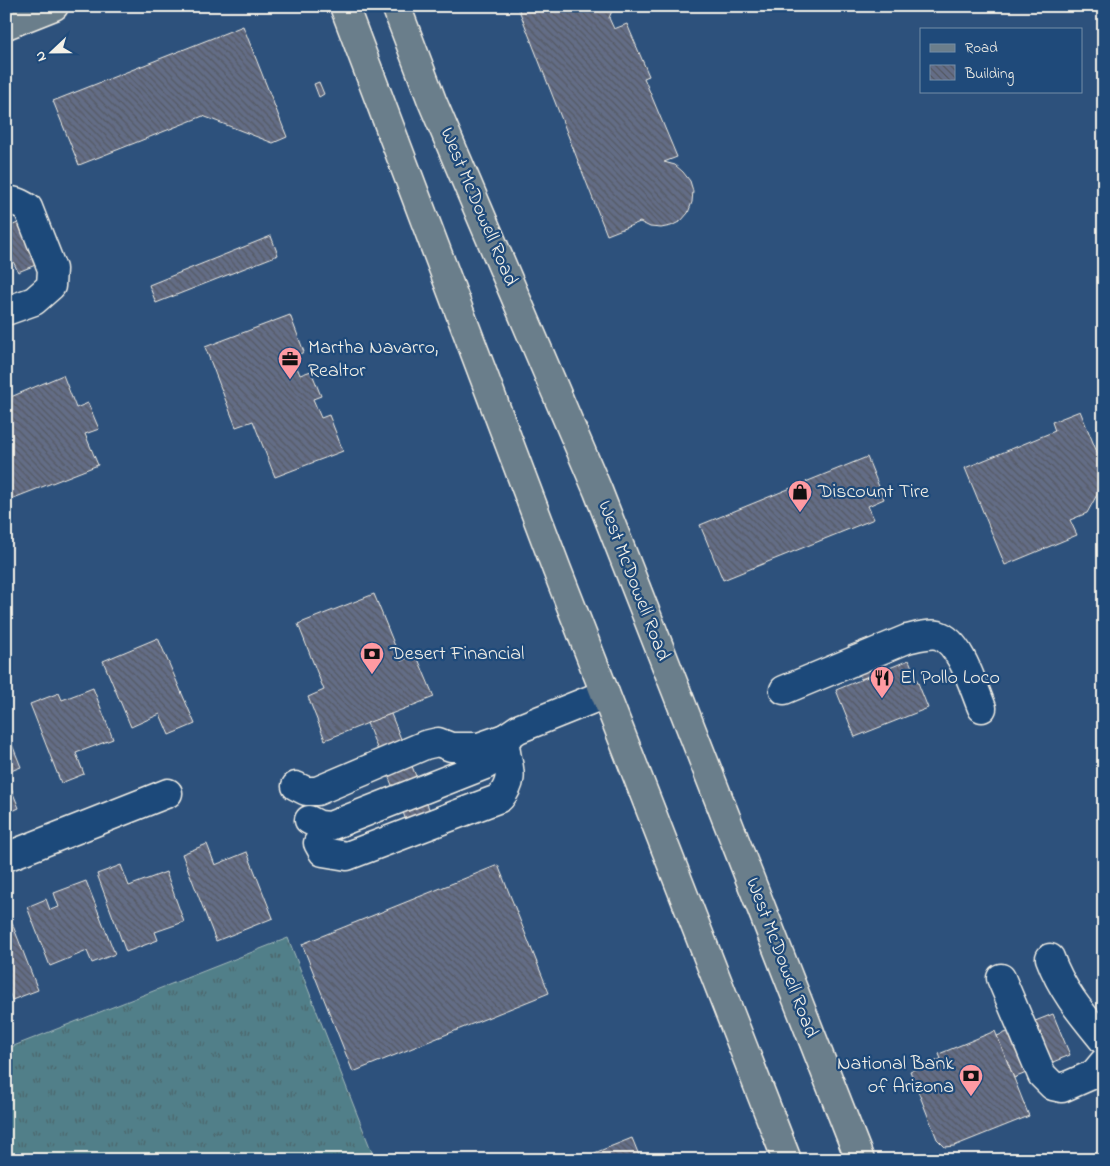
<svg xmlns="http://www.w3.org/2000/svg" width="1110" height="1166" font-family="'Indie Flower',sans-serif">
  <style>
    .grass { fill: url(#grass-tufts); stroke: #a2b8b8 }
    .building { fill: url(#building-back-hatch); stroke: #f4f1e8 }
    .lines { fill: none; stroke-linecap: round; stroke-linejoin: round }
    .minor-casing { stroke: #f4f1e8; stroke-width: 31 }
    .major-casing { stroke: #f4f1e8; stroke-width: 31 }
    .minor { stroke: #1f4a7a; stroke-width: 28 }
    .major { stroke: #6b7e8b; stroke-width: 28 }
    .labels { text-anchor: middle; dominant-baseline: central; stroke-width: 4.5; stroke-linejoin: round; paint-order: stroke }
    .street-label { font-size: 20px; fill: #f4f1e8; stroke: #1f4a7a }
    .poi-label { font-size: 20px; fill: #f4f1e8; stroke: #1f4a7a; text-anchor: start }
  </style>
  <defs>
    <pattern id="grass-tufts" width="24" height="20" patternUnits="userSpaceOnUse" patternTransform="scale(1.25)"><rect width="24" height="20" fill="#517f89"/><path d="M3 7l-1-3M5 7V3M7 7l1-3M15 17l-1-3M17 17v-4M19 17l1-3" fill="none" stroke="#4d666b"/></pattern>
    <pattern id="building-back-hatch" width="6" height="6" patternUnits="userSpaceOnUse" patternTransform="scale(1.25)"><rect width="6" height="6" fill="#646d86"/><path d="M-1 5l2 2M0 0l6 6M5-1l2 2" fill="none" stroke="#555963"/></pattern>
  </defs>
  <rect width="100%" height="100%" fill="#2d517c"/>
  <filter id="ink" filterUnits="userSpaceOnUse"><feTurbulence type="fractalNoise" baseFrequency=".02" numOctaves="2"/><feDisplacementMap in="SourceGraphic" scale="10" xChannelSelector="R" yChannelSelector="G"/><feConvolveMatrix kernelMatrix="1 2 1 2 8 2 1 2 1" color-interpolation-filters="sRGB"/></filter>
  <g filter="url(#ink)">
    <polygon class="grass" points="288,938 375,1160 6,1160 6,1049"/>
    <g class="building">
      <polygon points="520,6 614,6 609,18 614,29 627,24 649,76 644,78 677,157 664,162 675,165 683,172 690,181 693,191 692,202 688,213 681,221 671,226 661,228 650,227 640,222 607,235 519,10"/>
      <polygon points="243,26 287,137 273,143 203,116 79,165 53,101"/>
      <polygon points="319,82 324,94 319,97 314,84"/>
      <polygon points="25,220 43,262 18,272 6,246 6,228"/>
      <polygon points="271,236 278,255 156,303 149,285"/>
      <polygon points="290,315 304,352 293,357 300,375 311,371 321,396 313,399 321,418 329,415 343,451 275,477 253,421 236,427 205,347"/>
      <polygon points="63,375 76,408 88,403 99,429 85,434 98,465 6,501 6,399"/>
      <polygon points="1080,411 1104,469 1104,482 1087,513 1070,520 1077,535 1005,565 965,468 1055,431 1052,422"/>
      <polygon points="867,457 884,499 868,506 874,519 723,580 700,525"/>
      <polygon points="374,594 401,661 416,654 434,697 325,740 308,697 324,690 298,624"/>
      <polygon points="158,638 195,724 169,735 160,714 131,727 103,661"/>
      <polygon points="868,638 881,671 861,679 848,646"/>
      <polygon points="909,660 928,708 855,737 836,690"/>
      <polygon points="93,688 113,739 76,753 84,774 61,783 30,704 59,693 62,700"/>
      <polygon points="391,714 430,811 406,820 367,723"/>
      <polygon points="11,742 21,767 6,773 6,744"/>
      <polygon points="6,776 19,808 6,814"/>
      <polygon points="207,844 215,865 247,852 273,918 216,941 182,854"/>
      <polygon points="121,865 129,886 166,872 184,922 155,932 158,940 126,952 97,874"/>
      <polygon points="498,865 549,993 353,1072 302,944"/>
      <polygon points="86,881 115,954 92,963 87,951 50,966 27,907 46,899 50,910 59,907 54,893"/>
      <polygon points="8,913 38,990 12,1000 8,989 6,990 6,914"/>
      <polygon points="1053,1014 1070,1055 1014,1078 997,1036"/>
      <polygon points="995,1031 1029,1116 954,1146 945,1147 937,1139 910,1071 941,1059 939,1054"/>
      <polygon points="632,1138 641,1160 577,1160"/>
    </g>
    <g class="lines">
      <defs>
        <g id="minor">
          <path d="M6,202C14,199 21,204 28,208L52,269L51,286L34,301L6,311"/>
          <path d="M784,690L907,639C916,637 928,633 938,635C961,642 973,687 982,708"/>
          <polyline points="296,786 306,791 317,791 425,745 438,742 451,747 479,747 505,738"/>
          <polyline points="309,820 319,825 330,826 485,765 499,757 505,750"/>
          <path d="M318,843L323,852L347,856L500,798C519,774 504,765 505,738L518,729L605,694"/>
          <polyline points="6,857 168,793"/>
          <path d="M1050,958C1062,991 1082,1014 1104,1041"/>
          <polyline points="1001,978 1042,1075 1053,1086 1062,1088 1094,1074 1104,1062"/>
        </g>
        <g id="major">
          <polyline points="344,6 557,570 787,1160"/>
          <polyline points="396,6 432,101 598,491 860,1160"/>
          <polyline points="6,25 54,6"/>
        </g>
      </defs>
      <use href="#minor" class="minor-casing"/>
      <use href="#major" class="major-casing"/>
      <use href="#minor" class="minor"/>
      <use href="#major" class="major"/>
    </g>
  </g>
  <defs>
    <symbol id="office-pin" viewBox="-11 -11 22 30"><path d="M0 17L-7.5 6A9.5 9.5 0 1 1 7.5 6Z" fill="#ff9aa2" stroke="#1f4a7a"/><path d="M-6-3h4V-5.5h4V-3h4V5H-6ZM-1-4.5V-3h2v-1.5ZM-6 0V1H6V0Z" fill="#111"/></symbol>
    <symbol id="shop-pin" viewBox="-11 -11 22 30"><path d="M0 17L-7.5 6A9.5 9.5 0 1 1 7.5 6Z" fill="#ff9aa2" stroke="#1f4a7a"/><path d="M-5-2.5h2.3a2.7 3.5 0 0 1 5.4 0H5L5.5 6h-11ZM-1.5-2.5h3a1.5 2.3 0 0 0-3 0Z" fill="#111"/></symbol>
    <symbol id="bank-pin" viewBox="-11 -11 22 30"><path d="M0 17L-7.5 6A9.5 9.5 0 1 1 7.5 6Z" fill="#ff9aa2" stroke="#1f4a7a"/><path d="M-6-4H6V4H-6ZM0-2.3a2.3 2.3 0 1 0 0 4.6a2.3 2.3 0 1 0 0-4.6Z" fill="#111"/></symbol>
    <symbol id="restaurant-pin" viewBox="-11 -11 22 30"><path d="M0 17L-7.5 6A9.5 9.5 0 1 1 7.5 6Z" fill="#ff9aa2" stroke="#1f4a7a"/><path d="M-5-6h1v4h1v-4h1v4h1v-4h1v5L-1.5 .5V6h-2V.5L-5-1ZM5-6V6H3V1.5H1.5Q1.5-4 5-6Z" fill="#111"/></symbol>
  </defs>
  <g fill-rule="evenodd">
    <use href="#office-pin" x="276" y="345" width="28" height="38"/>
    <use href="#shop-pin" x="786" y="478" width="28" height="38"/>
    <use href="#bank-pin" x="358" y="640" width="28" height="38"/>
    <use href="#restaurant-pin" x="868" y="664" width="28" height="38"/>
    <use href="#bank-pin" x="957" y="1062" width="28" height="38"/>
  </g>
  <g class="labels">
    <g class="street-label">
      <text transform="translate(478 207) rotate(67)">West McDowell Road</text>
      <text transform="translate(633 581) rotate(69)">West McDowell Road</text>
      <text transform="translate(781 958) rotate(69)">West McDowell Road</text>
    </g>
    <g class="poi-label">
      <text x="308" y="348">Martha Navarro,<tspan x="308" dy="23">Realtor</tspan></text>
      <text x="818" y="492">Discount Tire</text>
      <text x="390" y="654">Desert Financial</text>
      <text x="900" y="678">El Pollo Loco</text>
      <text x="954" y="1064" text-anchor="end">National Bank<tspan x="954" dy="23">of Arizona</tspan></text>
    </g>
  </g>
  <rect width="1110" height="1166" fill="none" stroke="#1f4a7a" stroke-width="25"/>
  <rect x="12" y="12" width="1085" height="1141" fill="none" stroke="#f4f1e8" stroke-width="2" filter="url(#ink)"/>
  <rect x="920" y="28" width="162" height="65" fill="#1f4a7a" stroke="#748da6"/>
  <rect x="930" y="44" width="25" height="8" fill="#6b7e8b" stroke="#748da6"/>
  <text x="965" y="52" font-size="15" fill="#f4f1e8">Road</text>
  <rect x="930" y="65" width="25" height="15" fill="url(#building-back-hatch)" stroke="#748da6"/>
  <text x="965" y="78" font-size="15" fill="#f4f1e8">Building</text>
  <g transform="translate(52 52) rotate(248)" stroke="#1f4a7a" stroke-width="4" paint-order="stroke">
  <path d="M0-4L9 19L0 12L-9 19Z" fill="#f4f1e8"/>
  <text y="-8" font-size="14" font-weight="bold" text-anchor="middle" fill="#f4f1e8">N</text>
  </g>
</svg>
